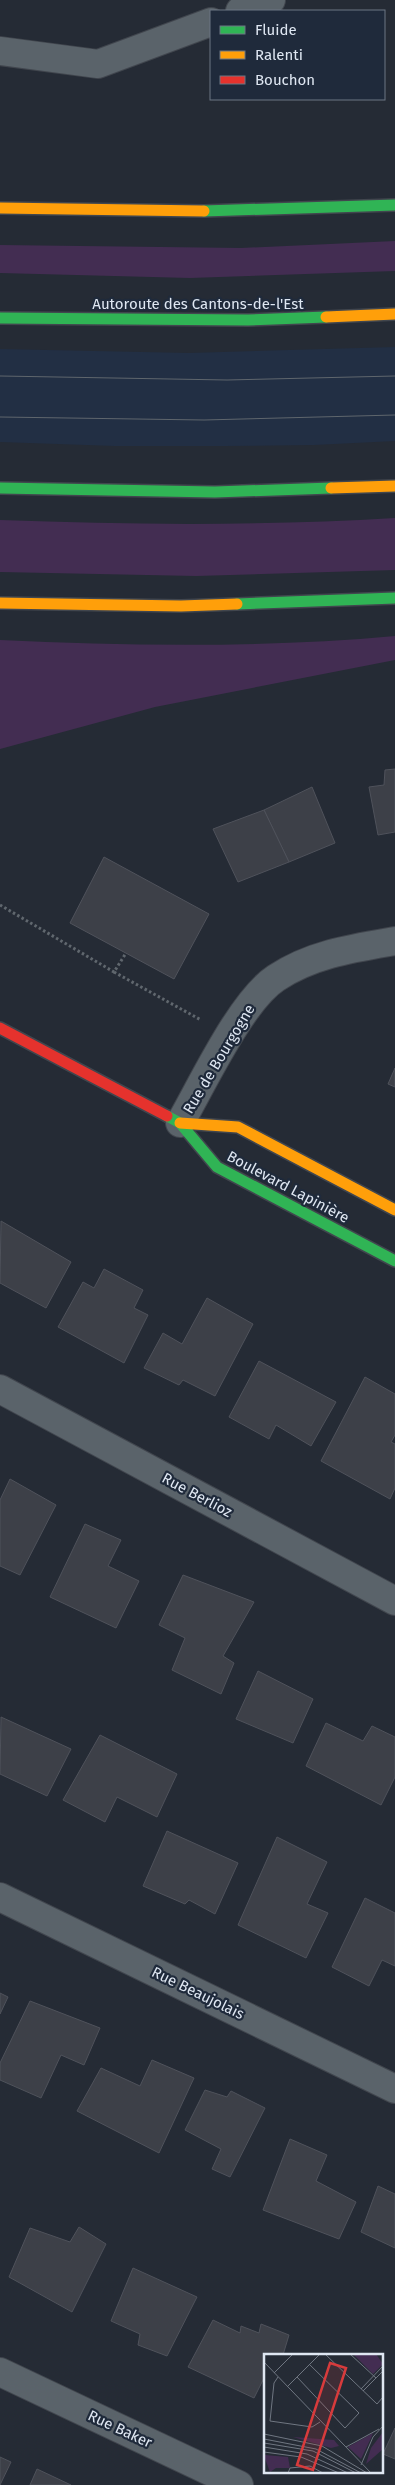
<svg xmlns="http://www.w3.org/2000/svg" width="395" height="2485" font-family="'Fira Sans',sans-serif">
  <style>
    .built { fill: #222f44 }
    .green { fill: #432d52 }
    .building { fill: #3d4048; stroke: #4f525b }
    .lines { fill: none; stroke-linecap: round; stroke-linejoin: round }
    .street-casing { stroke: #41464e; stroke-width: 30 }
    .fast-casing { stroke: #41464e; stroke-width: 14 }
    .slow-casing { stroke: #41464e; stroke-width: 14 }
    .jam-casing { stroke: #41464e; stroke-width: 14 }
    .path { stroke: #60676e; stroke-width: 3; stroke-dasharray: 2.5 2.5; stroke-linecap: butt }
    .street { stroke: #5a636a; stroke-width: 28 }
    .fast { stroke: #30b455; stroke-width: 11 }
    .slow { stroke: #ff9f0a; stroke-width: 11 }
    .jam { stroke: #e5322d; stroke-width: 11 }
    .tram { stroke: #5f666d; stroke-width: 1 }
    .labels { text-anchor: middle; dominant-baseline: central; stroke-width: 4.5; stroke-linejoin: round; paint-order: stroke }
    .street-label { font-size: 15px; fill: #dfe7f2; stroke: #1f2a3b }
    .inset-road { fill: none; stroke: #6f7681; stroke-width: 1 }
    .view { fill: #d73b3c; fill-opacity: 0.15; stroke: #d73b3c; stroke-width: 2.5 }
    .inset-edge { fill: none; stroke: #dfe7f2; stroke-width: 2.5 }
  </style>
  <rect width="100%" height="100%" fill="#252b35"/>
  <polygon class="built" points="395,347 395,441 314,445 224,446 115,446 0,442 0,349 189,353"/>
  <g class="green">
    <polygon points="395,241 395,271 190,278 0,273 0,245 241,248"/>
    <path d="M395,518V570L196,576L0,572V520C132,525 263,526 395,518Z"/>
    <path d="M395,636V660L155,707L0,749V640C131,646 264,648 395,636Z"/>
  </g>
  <g class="building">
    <polygon points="395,769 395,832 378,835 369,787 384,785 385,770"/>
    <polygon points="312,787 335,843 289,862 264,810"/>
    <polygon points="264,810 289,862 238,882 213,829"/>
    <polygon points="104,857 209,914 174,979 70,923"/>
    <polygon points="395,1068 395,1087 388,1084"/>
    <polygon points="1,1221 71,1262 46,1308 0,1283"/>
    <polygon points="104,1269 143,1290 134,1308 148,1315 124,1363 58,1327 83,1282 94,1288"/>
    <polygon points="207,1298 253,1324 215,1396 183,1380 179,1385 144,1368 163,1333 182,1344"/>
    <polygon points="259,1361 336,1402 311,1446 276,1425 269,1439 229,1417"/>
    <polygon points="365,1377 395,1394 395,1435 391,1442 395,1444 395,1488 390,1499 321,1461"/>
    <polygon points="10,1479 56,1505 20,1575 0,1566 0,1500"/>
    <polygon points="85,1524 121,1540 108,1566 139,1581 116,1628 50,1597"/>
    <polygon points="183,1575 254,1602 223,1656 234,1663 221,1694 172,1670 185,1638 159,1625"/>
    <polygon points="258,1671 313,1699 293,1743 236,1719"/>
    <polygon points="1,1717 71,1749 47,1796 0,1774"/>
    <polygon points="326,1723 363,1741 372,1726 395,1737 395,1777 381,1805 306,1766"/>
    <polygon points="100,1735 177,1774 157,1817 117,1797 105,1822 63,1800"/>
    <polygon points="167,1831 238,1863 215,1914 189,1900 185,1904 143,1886"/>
    <polygon points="277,1837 327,1862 307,1904 328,1913 306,1958 238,1925"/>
    <polygon points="365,1898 395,1913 395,1966 382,1960 369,1986 332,1967"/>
    <polygon points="0,1993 8,1997 0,2014"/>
    <polygon points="30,2001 100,2028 84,2065 61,2055 41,2098 0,2080 0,2063"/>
    <polygon points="152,2060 194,2078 159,2153 77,2111 101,2068 140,2086"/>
    <polygon points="205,2090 227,2097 231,2091 265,2108 230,2177 212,2169 221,2149 185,2130"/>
    <polygon points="290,2139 327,2155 316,2181 356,2202 339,2239 263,2210"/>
    <polygon points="378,2186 395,2194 395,2248 361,2232"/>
    <polygon points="79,2227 106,2244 72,2312 9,2277 30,2228 70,2242"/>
    <polygon points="133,2268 197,2297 167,2356 138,2345 140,2334 111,2321"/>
    <polygon points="213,2320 240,2333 241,2326 259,2333 261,2324 289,2335 283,2355 265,2355 265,2376 254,2398 188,2367"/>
    <polygon points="395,2428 395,2459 383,2454"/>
    <polygon points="0,2457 11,2462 0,2485"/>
    <polygon points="37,2469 71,2485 30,2485"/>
  </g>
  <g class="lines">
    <defs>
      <g id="street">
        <polyline points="240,11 271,0"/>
        <polyline points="0,51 98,64 211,22"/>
        <path d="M180,1123C202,1085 241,1001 276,978C312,954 354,948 395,941"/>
        <polyline points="0,1389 395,1601"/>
        <polyline points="0,1897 395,2089"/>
        <polyline points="0,2372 239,2485"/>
      </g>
      <g id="fast">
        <polyline points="204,211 395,205"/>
        <polyline points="0,318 248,320 326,317"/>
        <polyline points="0,488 215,492 331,488"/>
        <polyline points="237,604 395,598"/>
        <polyline points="167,1116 180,1123 217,1167 395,1261"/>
      </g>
      <g id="slow">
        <polyline points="0,208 204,211"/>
        <polyline points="326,317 395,314"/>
        <polyline points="331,488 395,486"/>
        <polyline points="0,603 181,606 237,604"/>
        <polyline points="180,1123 238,1127 395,1210"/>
      </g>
      <polyline id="jam" points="0,1028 167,1116"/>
    </defs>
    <use href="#street" class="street-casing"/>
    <use href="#fast" class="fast-casing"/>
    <use href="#slow" class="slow-casing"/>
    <use href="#jam" class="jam-casing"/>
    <g class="path">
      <polyline points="0,905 114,972 126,953"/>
      <polyline points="114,972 201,1020"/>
    </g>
    <use href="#street" class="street"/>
    <use href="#fast" class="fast"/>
    <use href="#slow" class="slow"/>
    <use href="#jam" class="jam"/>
    <g class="tram">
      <polyline points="0,376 227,380 395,376"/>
      <polyline points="0,417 204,420 395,415"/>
    </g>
  </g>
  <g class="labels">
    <g class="street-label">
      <text x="198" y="304">Autoroute des Cantons-de-l'Est</text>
      <text transform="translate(219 1059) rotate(-59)">Rue de Bourgogne</text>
      <text transform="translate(288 1187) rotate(28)">Boulevard Lapinière</text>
      <text transform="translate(197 1495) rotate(28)">Rue Berlioz</text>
      <text transform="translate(198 1993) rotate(26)">Rue Beaujolais</text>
      <text transform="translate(120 2429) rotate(25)">Rue Baker</text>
    </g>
  </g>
  <g transform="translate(264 2354)">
    <rect width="119" height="119" fill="#252b35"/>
    <path d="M89,0H112L119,10L109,20ZM119,78V95L102,110L107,94ZM109,79L107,84L97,105L84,93ZM29,83L70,86L75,92L67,94ZM0,102L1,101L24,103L26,114H12L6,118Z" fill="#432d52"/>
    <path class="inset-road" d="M61,0L113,50L119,43M86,0L112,24M0,8L107,119M10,19L29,0M14,23L10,29L6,67L48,73L56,68M33,23L81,74L95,59L45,10M23,33L56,0M97,35L119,12M99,37L119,17M0,80L58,92L103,119M0,85L52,95L97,119M0,89L49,97L92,119M0,93L43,100L84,119M82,93L115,75M0,98L37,103L75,119M97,111L109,83L119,72M24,119L26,114L46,112L59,119"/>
    <path class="view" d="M66,9L82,14L49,116L33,111Z"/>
    <rect width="119" height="119" class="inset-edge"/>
  </g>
  <rect x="210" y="10" width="175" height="90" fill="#1f2a3b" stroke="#6c7684"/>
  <rect x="220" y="26" width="25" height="8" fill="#30b455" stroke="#6c7684"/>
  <text x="255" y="35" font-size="15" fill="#dfe7f2">Fluide</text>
  <rect x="220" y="51" width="25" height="8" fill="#ff9f0a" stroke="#6c7684"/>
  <text x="255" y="60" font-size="15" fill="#dfe7f2">Ralenti</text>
  <rect x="220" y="76" width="25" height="8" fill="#e5322d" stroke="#6c7684"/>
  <text x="255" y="85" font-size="15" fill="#dfe7f2">Bouchon</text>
</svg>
